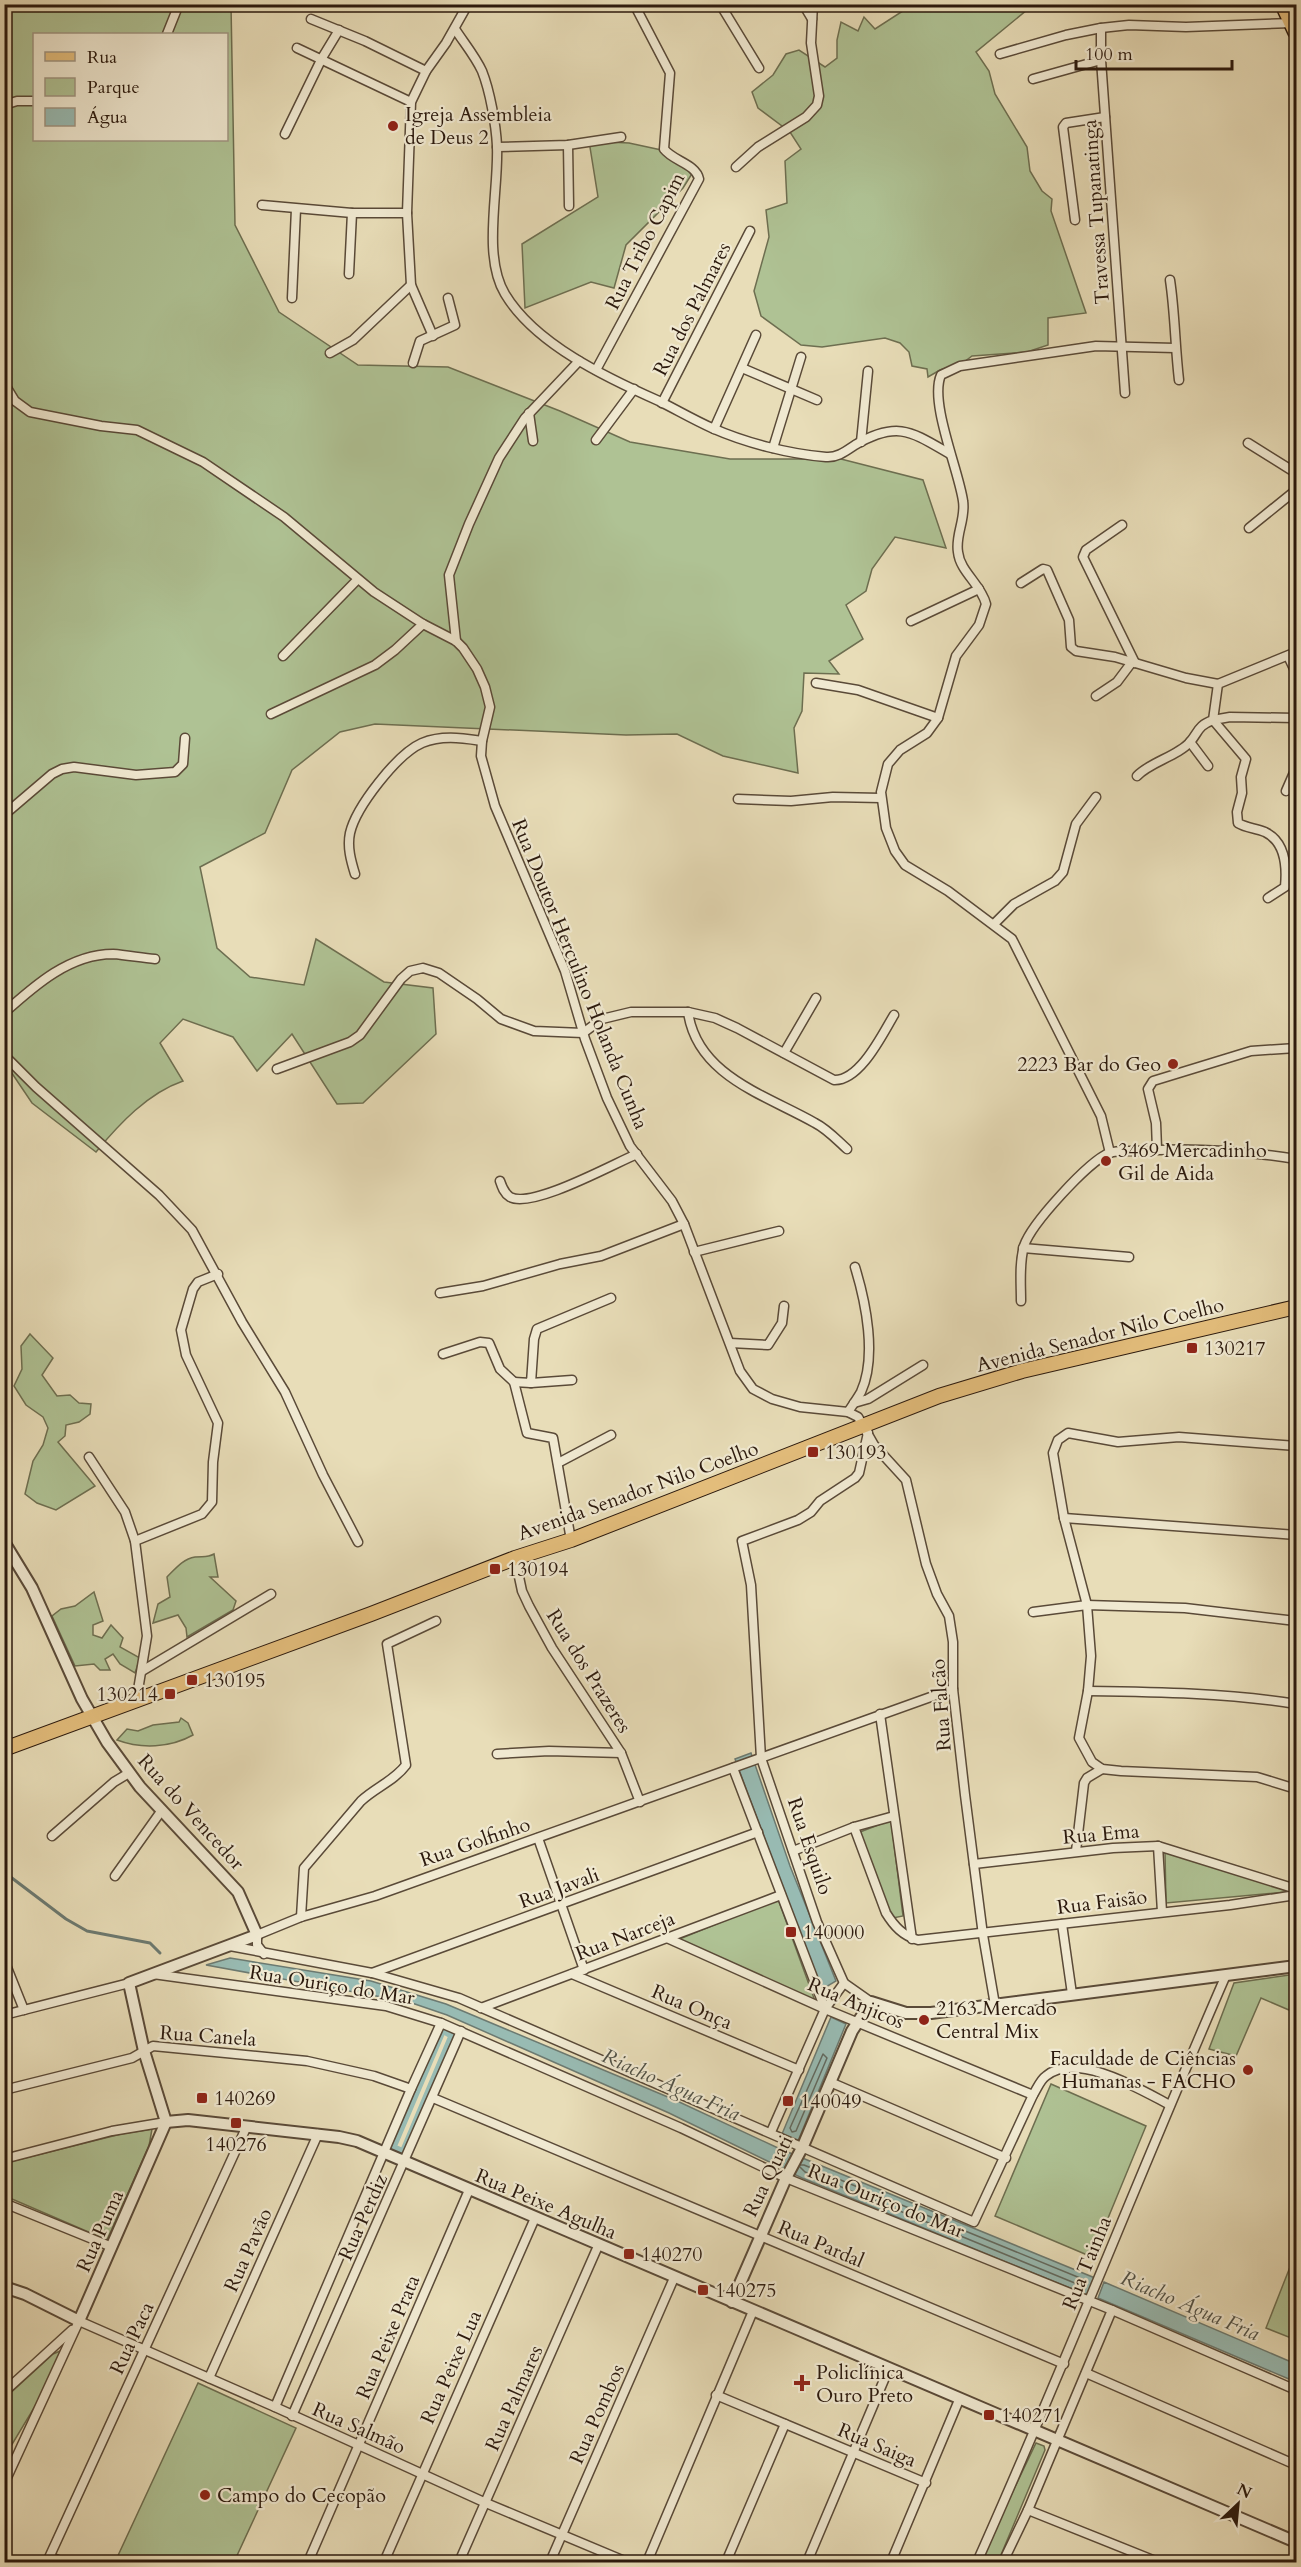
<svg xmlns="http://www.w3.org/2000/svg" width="1301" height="2567" font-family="Cardo,serif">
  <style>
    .green { fill: #afc294; stroke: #6d6e50; stroke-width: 1.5; fill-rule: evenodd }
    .water { fill: #98bbb3; stroke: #6c7a71; stroke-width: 1.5 }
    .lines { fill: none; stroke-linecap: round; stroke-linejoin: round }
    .shore { stroke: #626a60; stroke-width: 1.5 }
    .stream { stroke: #6c7a71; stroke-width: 3 }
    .canal { stroke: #98bbb3; stroke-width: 10 }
    .minor-casing { stroke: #5a4a38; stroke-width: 11 }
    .tertiary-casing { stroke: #5a4a38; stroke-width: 14 }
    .primary-casing { stroke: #2b190d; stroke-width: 16 }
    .trunk-casing { stroke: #2b190d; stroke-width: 18 }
    .minor { stroke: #f0e9d1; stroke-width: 8 }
    .tertiary { stroke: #f0e9d1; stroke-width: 10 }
    .primary { stroke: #e4be7c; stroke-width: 14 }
    .trunk { stroke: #e4be7c; stroke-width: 15 }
    .poi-dot { fill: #8f2418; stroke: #f0e9d1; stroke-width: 2 }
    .labels { text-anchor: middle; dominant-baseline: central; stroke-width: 4.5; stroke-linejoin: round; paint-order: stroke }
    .poi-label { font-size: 20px; fill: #2b190d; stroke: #f0e9d1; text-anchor: start }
    .street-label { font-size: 20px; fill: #2b190d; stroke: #f0e9d1 }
    .water-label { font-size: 21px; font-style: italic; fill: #515247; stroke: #f0e9d1 }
  </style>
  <rect width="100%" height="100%" fill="#e8ddb8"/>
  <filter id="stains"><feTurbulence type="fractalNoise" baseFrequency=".00333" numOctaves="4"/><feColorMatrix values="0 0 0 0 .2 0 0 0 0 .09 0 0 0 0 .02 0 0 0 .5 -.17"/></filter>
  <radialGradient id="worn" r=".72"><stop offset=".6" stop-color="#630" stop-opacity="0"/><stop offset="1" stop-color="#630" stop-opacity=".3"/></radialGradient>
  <g class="green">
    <path d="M4,5H231L235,225L279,312L358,365L448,367L560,411L630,442L730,459H841L923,480L946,548L895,537L872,569L866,591L846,605L863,639L829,661L839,674L804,673L802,711L794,728L798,773L723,756L677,734L626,735L375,724L340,732L292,770L265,833L200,867L217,948L250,977L304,985L316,939L384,982L433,988L436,1034L363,1103L337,1104L292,1034L257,1071L233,1037L183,1019L160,1043L183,1081C148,1093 119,1124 96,1152L32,1103L5,1063ZM34,34H226V140H34Z"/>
    <polygon points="912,5 1033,5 976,52 989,71 995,94 1027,147 1030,171 1042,191 1052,199 1051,211 1086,313 1048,318 1048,345 1027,352 972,356 964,362 940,370 928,377 927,369 912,366 909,352 900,343 885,338 822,347 801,345 761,316 754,291 769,237 766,210 787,203 785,161 801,149 790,132 758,108 752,92 773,75 786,54 799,50 825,67 837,58 837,40 841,22 858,31 864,17 875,29"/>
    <polygon points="589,141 629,143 666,151 695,169 683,188 626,245 614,288 591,282 525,308 522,244 598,197"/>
    <polygon points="30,1334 53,1358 42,1375 57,1396 70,1395 79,1403 91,1404 90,1414 79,1422 66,1425 65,1436 58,1442 95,1486 56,1510 37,1503 25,1494 33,1461 43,1445 48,1428 43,1417 26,1405 14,1386 22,1369 21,1346"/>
    <path d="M214,1554L218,1577H210L236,1601L233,1610L187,1637L186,1628L178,1615L153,1623L158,1604L170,1597L167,1577C176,1568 183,1559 195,1557C203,1556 207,1558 214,1554Z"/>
    <polygon points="94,1592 103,1621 93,1625 93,1635 102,1638 111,1625 123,1638 120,1647 140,1658 135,1673 120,1664 113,1654 105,1659 110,1670 100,1670 94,1664 75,1666 52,1616 61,1609 75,1606"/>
    <path d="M181,1718L188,1723L193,1735C170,1748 141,1749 117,1740L127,1729L138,1731L153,1725L179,1722Z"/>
    <polygon points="891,1820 903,1916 893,1918 884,1903 860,1832"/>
    <polygon points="1165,1852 1296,1891 1166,1903"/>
    <polygon points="778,1899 815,2001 677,1940"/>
    <polygon points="1296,1974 1296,2013 1261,1998 1236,2056 1209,2049 1234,1983"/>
    <polygon points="1051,2084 1146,2126 1092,2257 995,2216"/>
    <polygon points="152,2129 149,2146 107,2240 5,2196 5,2163 121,2134"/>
    <polygon points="1290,2267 1296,2270 1296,2340 1266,2328"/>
    <polygon points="65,2349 37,2403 5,2456 5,2398 53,2354"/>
    <polygon points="198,2383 296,2428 234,2562 115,2562"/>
    <polygon points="1036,2443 1044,2446 1045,2450 998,2562 979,2562"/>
  </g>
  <g class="water">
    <polygon points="751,1753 790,1866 836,1981 821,1990 735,1759"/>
    <polygon points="230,1958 371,1981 446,2004 675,2100 778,2148 1095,2278 1088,2295 1082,2293 802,2178 669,2113 447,2015 409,2002 206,1965"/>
    <polygon points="831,2017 846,2024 798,2141 782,2134"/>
    <polygon points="1104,2282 1296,2364 1296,2382 1098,2298"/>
  </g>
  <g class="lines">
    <g class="shore">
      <polygon points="823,2054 827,2058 796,2131 792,2132 790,2128"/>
      <polyline points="800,2167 805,2172 1082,2286 1086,2284 1085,2280 804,2165 800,2165"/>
    </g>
    <polyline class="stream" points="4,1872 66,1919 87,1931 150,1943 160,1953"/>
    <polygon class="canal" points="442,2028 454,2035 404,2154 391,2148"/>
    <defs>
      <g id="minor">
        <polyline points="720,4 759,68"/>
        <polyline points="803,4 812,19"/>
        <polyline points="311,19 365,41 426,71"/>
        <polyline points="1101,28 1101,60 1125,393"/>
        <path d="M455,29C464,43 475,56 482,71C490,91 496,125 497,146C499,190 482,256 505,294C535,344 607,378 659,401C677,410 694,420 712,428C746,443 789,454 826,457C837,458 846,451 855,445C898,420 912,432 950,454"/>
        <polyline points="167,34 179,4"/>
        <polyline points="297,48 411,102"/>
        <polyline points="1000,54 1066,35 1101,28 1129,25 1186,27 1292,23"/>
        <polyline points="1033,79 1101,60"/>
        <polyline points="4,105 17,101 34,101"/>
        <polyline points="285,134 322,58 339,30"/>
        <polyline points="568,145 569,206"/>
        <polyline points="497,147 568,145 621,137"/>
        <polyline points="736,167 758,147 806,117 817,105 819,96 811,43 813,4"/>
        <polyline points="262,205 352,213 407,213"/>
        <polyline points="1075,220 1063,127 1066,123 1105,117"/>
        <polyline points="349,274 352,213"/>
        <path d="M1170,280C1175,313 1175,346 1179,380"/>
        <polyline points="292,298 296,209"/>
        <polyline points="433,336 411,285 407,213 411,102 426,71 446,43 468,4"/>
        <polyline points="330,353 353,340 411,285"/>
        <polyline points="413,363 420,341 455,325 448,298"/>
        <polyline points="742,368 817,400"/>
        <path d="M596,370L699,179C696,164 673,161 664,149L670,73L634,4"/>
        <polyline points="4,383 15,401 30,412 101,426 137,430 203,462 284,517 374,592 423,624 456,641 463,648 477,669 485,687 490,707 482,741 481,756 495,806 565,971 585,1039 607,1098 630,1146 672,1201 684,1224 740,1371 753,1389 772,1399 800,1407 848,1412 858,1417 874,1445 906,1480 926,1564 937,1594 949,1616 953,1642 953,1689 965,1795 983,1935 995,2005"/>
        <polyline points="662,403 750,231"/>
        <polyline points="529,413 533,441"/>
        <polyline points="714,429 756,335"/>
        <polyline points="596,440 634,389"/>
        <polyline points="861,442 868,371"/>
        <polyline points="1248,443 1296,473"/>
        <polyline points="773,448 801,357"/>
        <polyline points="1122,525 1086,550 1083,557 1135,663"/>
        <polyline points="1249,528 1296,490"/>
        <polyline points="1296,571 1296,570"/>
        <polyline points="1021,583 1043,569 1047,570 1069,620 1071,647 1076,651 1115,657 1186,678 1218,684"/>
        <polyline points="911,621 979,589"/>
        <polyline points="456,641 449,575 469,524 499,458 525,418 579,361"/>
        <polyline points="283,656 357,580"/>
        <polyline points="1288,656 1296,673"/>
        <polyline points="816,683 858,690 938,718"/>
        <polyline points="1096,696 1117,682 1132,662"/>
        <polyline points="271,714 375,665 395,650 423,624"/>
        <polyline points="1190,742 1208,766"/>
        <path d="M1137,776C1150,762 1178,756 1190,742C1199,732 1197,726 1213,720L1218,684L1296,652"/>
        <polyline points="1286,791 1296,768"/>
        <polyline points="738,799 791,801 833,797 881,798"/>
        <polyline points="4,815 52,774 62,769 74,767 136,775 175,772 183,764 185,738"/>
        <path d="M355,874C351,861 347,847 350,833C356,807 397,754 422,743C442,735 461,738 482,741"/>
        <path d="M1268,898L1285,887C1287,867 1286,842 1265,832C1256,828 1246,828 1238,823L1237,812L1242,793L1241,777L1246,759L1213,720L1230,717L1296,718"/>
        <polyline points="994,924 1014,904 1055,881 1063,872 1076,824 1096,797"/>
        <path d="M688,1012C697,1076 766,1095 815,1123C827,1129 837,1140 847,1149"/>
        <path d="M4,1013C35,985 70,954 113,954C127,955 142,958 155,959"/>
        <polyline points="784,1053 816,998"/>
        <polyline points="4,1055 36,1087 159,1195 192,1230 242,1322 285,1392 323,1475 358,1542"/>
        <path d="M277,1069L350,1042L360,1035L401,979L410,971L423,968L439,973L477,999L501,1019L534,1031L583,1033L602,1019L631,1012H688L715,1018L737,1028L834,1080C860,1081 882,1035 894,1015"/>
        <polyline points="1157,1149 1156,1123 1148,1089 1153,1081 1251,1051 1296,1048"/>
        <path d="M1110,1153L1101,1116L1012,939L948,891L905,865L895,851L886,828L881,792L888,764L900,750L927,733L938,718L956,656L979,625L986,604C981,584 960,572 958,552C955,535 966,519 963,501C959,471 929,402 941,375L960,366L1096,346L1175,348"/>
        <path d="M500,1181C502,1187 504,1193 510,1197C532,1209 613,1164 637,1154"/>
        <polyline points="1023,1248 1129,1257"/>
        <polyline points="694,1252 779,1231"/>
        <polyline points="440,1293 483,1286 560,1264 601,1256 684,1224"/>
        <path d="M1021,1301C1021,1283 1019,1264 1024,1246C1031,1224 1088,1162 1109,1153C1117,1150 1129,1151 1137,1151C1189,1147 1245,1151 1296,1159"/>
        <polyline points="730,1343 768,1345 782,1323 784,1306"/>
        <polyline points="443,1354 480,1342 489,1343 500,1369 514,1382 527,1433 553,1438 571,1540"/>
        <polyline points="514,1382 531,1383 534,1339 537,1329 611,1298"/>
        <polyline points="531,1383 572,1380"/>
        <polyline points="854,1403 868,1399 923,1365"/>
        <path d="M848,1412C852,1406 857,1399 861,1392C877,1357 866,1303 855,1267"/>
        <polyline points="868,1433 859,1473 855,1478 820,1501 811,1512 798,1520 742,1541 751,1585 761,1758 817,1922 844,1983 871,2002"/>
        <polyline points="1296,1446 1179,1437 1118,1442 1068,1433 1058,1440 1053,1453 1064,1518 1087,1605 1091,1656 1088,1691 1079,1738 1092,1762 1102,1769 1121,1771 1257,1777 1296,1789"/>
        <polyline points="89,1457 125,1512 135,1541 147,1636 136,1702"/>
        <polyline points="558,1463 611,1435"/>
        <polyline points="1064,1518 1296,1535"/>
        <polyline points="135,1541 202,1514 212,1502 213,1462 218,1423 186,1355 181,1330 193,1289 198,1282 218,1274"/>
        <polyline points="515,1558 522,1591 529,1606 552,1648 621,1753 640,1802"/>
        <polyline points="1033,1612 1087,1605 1185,1608 1296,1621"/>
        <polyline points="142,1671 271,1594"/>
        <path d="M1088,1691C1158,1692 1228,1693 1296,1704"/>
        <polyline points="880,1714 912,1939"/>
        <polyline points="497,1754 549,1751 621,1753"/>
        <polyline points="733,1768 825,2009"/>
        <path d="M854,1827L886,1913C894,1926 903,1936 918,1940L1230,1905L1296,1895"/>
        <polyline points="52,1836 114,1782 129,1773"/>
        <polyline points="538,1838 584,1970"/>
        <polyline points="1158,1846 1162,1912"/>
        <polyline points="793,1851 854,1827 894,1816"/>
        <polyline points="1076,1851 1084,1783 1087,1778 1102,1769"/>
        <polyline points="974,1864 1113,1848 1158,1846 1296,1889"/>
        <polyline points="115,1876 162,1810"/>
        <path d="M301,1917L304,1868L361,1801C376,1787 394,1781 406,1765L387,1644L436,1621"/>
        <polyline points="1062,1924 1072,1994"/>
        <polyline points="667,1938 825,2009 1033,2095"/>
        <path d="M230,1946L372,1973L459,1998L974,2222L1033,2095C1037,2089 1040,2080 1046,2076C1077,2051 1141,2090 1170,2105"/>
        <polyline points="264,1954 257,1945 257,1935 301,1917 375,1896 953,1689"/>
        <polyline points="4,1960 24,2010"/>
        <polyline points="372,1973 758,1832"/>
        <polyline points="153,1974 386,2006 441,2023 681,2128 786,2178 1112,2310 1296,2390"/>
        <polyline points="572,1974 799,2070"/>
        <polyline points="481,2008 781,1895"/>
        <polyline points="4,2015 129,1983"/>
        <polyline points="830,2082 1006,2158"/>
        <polyline points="4,2090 132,2058 153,2046 307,2061 374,2076 411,2089"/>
        <polyline points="433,2098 1064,2364"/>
        <polyline points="771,2132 825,2009 844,1983"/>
        <polyline points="4,2159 112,2131 166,2122"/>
        <polyline points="4,2203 112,2247"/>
        <polyline points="1086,2373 1296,2465"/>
        <polyline points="209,2378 318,2134"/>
        <polyline points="4,2392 72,2330"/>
        <polyline points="716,2395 926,2483"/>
        <polyline points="275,2407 411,2089 441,2023"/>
        <polyline points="292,2416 461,2031"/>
        <polyline points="4,2484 79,2321 275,2407 486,2503 627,2562"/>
        <polyline points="1028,2510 1158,2562"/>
        <polyline points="50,2557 63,2562"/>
        <polyline points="47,2562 246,2128"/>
        <polyline points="308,2562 469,2190"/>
        <polyline points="384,2562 535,2218"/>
        <polyline points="459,2562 598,2246"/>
        <polyline points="550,2562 674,2278"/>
        <polyline points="647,2562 753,2311"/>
        <polyline points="726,2562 785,2424"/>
        <polyline points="807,2562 889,2368"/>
        <polyline points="891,2562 959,2400"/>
        <path d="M977,2562C1064,2368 1141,2170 1226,1975"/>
        <polyline points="1003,2562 1028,2510 1112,2310"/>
      </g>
      <g id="tertiary">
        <polyline points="4,1542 32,1588 82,1699 107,1742 140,1787 238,1892 257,1935 129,1983 144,2051 166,2122 79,2321 25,2294 4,2287"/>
        <polyline points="166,2122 188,2120 339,2137 357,2141 1296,2542"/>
        <polyline points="732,2302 786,2178 803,2146 852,2031 871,2002 906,2013 931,2013 1296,1966"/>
      </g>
      <polyline id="primary" points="4,1749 371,1614 515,1558 571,1540 939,1396 1022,1371 1296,1307"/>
      <polyline id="trunk" points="1283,4 1296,32"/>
    </defs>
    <use href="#minor" class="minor-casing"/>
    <use href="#tertiary" class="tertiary-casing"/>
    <use href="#primary" class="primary-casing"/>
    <use href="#trunk" class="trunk-casing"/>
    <use href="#minor" class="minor"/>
    <use href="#tertiary" class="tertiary"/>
    <use href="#primary" class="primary"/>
    <use href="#trunk" class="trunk"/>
  </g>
  <g class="poi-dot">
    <circle cx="393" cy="126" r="6"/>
    <circle cx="1173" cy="1064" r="6"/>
    <circle cx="1106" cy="1161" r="6"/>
    <rect x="1186" y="1342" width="12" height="12" rx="3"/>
    <rect x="807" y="1446" width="12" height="12" rx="3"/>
    <rect x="489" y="1563" width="12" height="12" rx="3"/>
    <rect x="186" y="1674" width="12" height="12" rx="3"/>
    <rect x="164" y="1688" width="12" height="12" rx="3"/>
    <rect x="785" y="1926" width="12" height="12" rx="3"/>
    <circle cx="924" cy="2020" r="6"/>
    <circle cx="1248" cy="2070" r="6"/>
    <rect x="196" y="2092" width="12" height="12" rx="3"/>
    <rect x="782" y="2095" width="12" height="12" rx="3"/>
    <rect x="230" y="2117" width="12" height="12" rx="3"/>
    <rect x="623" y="2248" width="12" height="12" rx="3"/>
    <rect x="697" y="2284" width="12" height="12" rx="3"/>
    <path d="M799 2374h6v6h6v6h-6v6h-6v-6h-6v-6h6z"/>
    <rect x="983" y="2409" width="12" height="12" rx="3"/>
    <circle cx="205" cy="2495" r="6"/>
  </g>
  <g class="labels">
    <g class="poi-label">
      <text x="405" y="114">Igreja Assembleia<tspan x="405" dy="23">de Deus 2</tspan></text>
      <text x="1161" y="1064" text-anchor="end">2223 Bar do Geo</text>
      <text x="1118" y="1150">3469 Mercadinho<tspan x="1118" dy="23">Gil de Aida</tspan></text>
      <text x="1204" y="1348">130217</text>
      <text x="825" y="1452">130193</text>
      <text x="507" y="1569">130194</text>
      <text x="204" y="1680">130195</text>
      <text x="158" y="1694" text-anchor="end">130214</text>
      <text x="803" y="1932">140000</text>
      <text x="936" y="2008">2163 Mercado<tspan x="936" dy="23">Central Mix</tspan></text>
      <text x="1236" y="2058" text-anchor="end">Faculdade de Ciências<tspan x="1236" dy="23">Humanas - FACHO</tspan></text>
      <text x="214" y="2098">140269</text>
      <text x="800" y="2101">140049</text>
      <text x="236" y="2144" text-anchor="middle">140276</text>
      <text x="641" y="2254">140270</text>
      <text x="715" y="2290">140275</text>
      <text x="816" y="2372">Policlínica<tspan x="816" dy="23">Ouro Preto</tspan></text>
      <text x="1001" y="2415">140271</text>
      <text x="217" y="2495">Campo do Cecopão</text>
    </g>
    <g class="street-label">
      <text transform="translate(1096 212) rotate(-94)">Travessa Tupanatinga</text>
      <text transform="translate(645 241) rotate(-63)">Rua Tribo Capim</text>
      <text transform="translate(692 309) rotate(-63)">Rua dos Palmares</text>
      <text transform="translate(580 974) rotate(68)">Rua Doutor Herculino Holanda Cunha</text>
      <text transform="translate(1100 1335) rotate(-14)">Avenida Senador Nilo Coelho</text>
      <text transform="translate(638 1491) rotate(-20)">Avenida Senador Nilo Coelho</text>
      <text transform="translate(589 1671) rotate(58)">Rua dos Prazeres</text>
      <text transform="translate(941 1705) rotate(-94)">Rua Falcão</text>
      <text transform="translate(191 1812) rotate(48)">Rua do Vencedor</text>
      <text transform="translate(1101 1834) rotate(-5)">Rua Ema</text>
      <text transform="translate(475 1842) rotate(-19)">Rua Golfinho</text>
      <text transform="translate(810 1846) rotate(71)">Rua Esquilo</text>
      <text transform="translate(559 1888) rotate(-20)">Rua Javali</text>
      <text transform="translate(1102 1902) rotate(-7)">Rua Faisão</text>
      <text transform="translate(625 1936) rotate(-21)">Rua Narceja</text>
      <text transform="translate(332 1985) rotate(9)">Rua Ouriço do Mar</text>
      <text transform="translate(856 2003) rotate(23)">Rua Anjicos</text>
      <text transform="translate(692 2007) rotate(23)">Rua Onça</text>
      <text transform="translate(208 2036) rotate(4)">Rua Canela</text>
      <text transform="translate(768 2176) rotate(-64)">Rua Quati</text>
      <text transform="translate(886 2201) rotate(22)">Rua Ouriço do Mar</text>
      <text transform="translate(546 2204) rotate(23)">Rua Peixe Agulha</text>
      <text transform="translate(363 2217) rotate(-66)">Rua Perdiz</text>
      <text transform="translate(100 2231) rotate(-66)">Rua Puma</text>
      <text transform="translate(821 2244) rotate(23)">Rua Pardal</text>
      <text transform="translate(248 2250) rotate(-66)">Rua Pavão</text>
      <text transform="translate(1087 2263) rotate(-68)">Rua Tainha</text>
      <text transform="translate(388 2337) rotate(-67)">Rua Peixe Prata</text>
      <text transform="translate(132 2338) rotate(-65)">Rua Paca</text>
      <text transform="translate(451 2367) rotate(-66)">Rua Peixe Lua</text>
      <text transform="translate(514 2398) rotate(-66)">Rua Palmares</text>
      <text transform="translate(597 2414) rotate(-66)">Rua Pombos</text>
      <text transform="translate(359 2428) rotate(24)">Rua Salmão</text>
      <text transform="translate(877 2445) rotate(23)">Rua Saiga</text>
    </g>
    <g class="water-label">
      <text transform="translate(671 2085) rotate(24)">Riacho Água Fria</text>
      <text transform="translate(1190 2306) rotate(23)">Riacho Água Fria</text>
    </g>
  </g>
  <rect width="1301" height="2567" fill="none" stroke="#e8ddb8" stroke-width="24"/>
  <rect x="6" y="6" width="1289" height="2555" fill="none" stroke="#2b190d" stroke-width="3"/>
  <rect x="12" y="12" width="1277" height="2543" fill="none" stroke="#2b190d" stroke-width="1.5"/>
  <rect x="33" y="33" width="195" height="108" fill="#f0e9d1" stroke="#a19683" stroke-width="1.5"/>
  <rect x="45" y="52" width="30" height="9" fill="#e4be7c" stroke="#a19683" stroke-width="1.5"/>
  <text x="87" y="63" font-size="18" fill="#2b190d">Rua</text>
  <rect x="45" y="78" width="30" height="18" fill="#afc294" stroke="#a19683" stroke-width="1.5"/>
  <text x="87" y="93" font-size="18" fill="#2b190d">Parque</text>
  <rect x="45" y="108" width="30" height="18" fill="#98bbb3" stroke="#a19683" stroke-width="1.5"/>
  <text x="87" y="123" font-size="18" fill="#2b190d">Água</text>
  <g transform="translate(1238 2504) rotate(26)" stroke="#f0e9d1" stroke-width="4.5" paint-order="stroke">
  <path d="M0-4.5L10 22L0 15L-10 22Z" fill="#2b190d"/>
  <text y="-9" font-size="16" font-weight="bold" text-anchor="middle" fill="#2b190d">N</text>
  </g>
  <path d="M1076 60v9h156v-9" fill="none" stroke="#2b190d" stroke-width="3"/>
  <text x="1085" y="60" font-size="18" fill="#2b190d" stroke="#f0e9d1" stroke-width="4.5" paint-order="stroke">100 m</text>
  <rect width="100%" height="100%" filter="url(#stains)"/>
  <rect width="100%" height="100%" fill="url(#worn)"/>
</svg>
